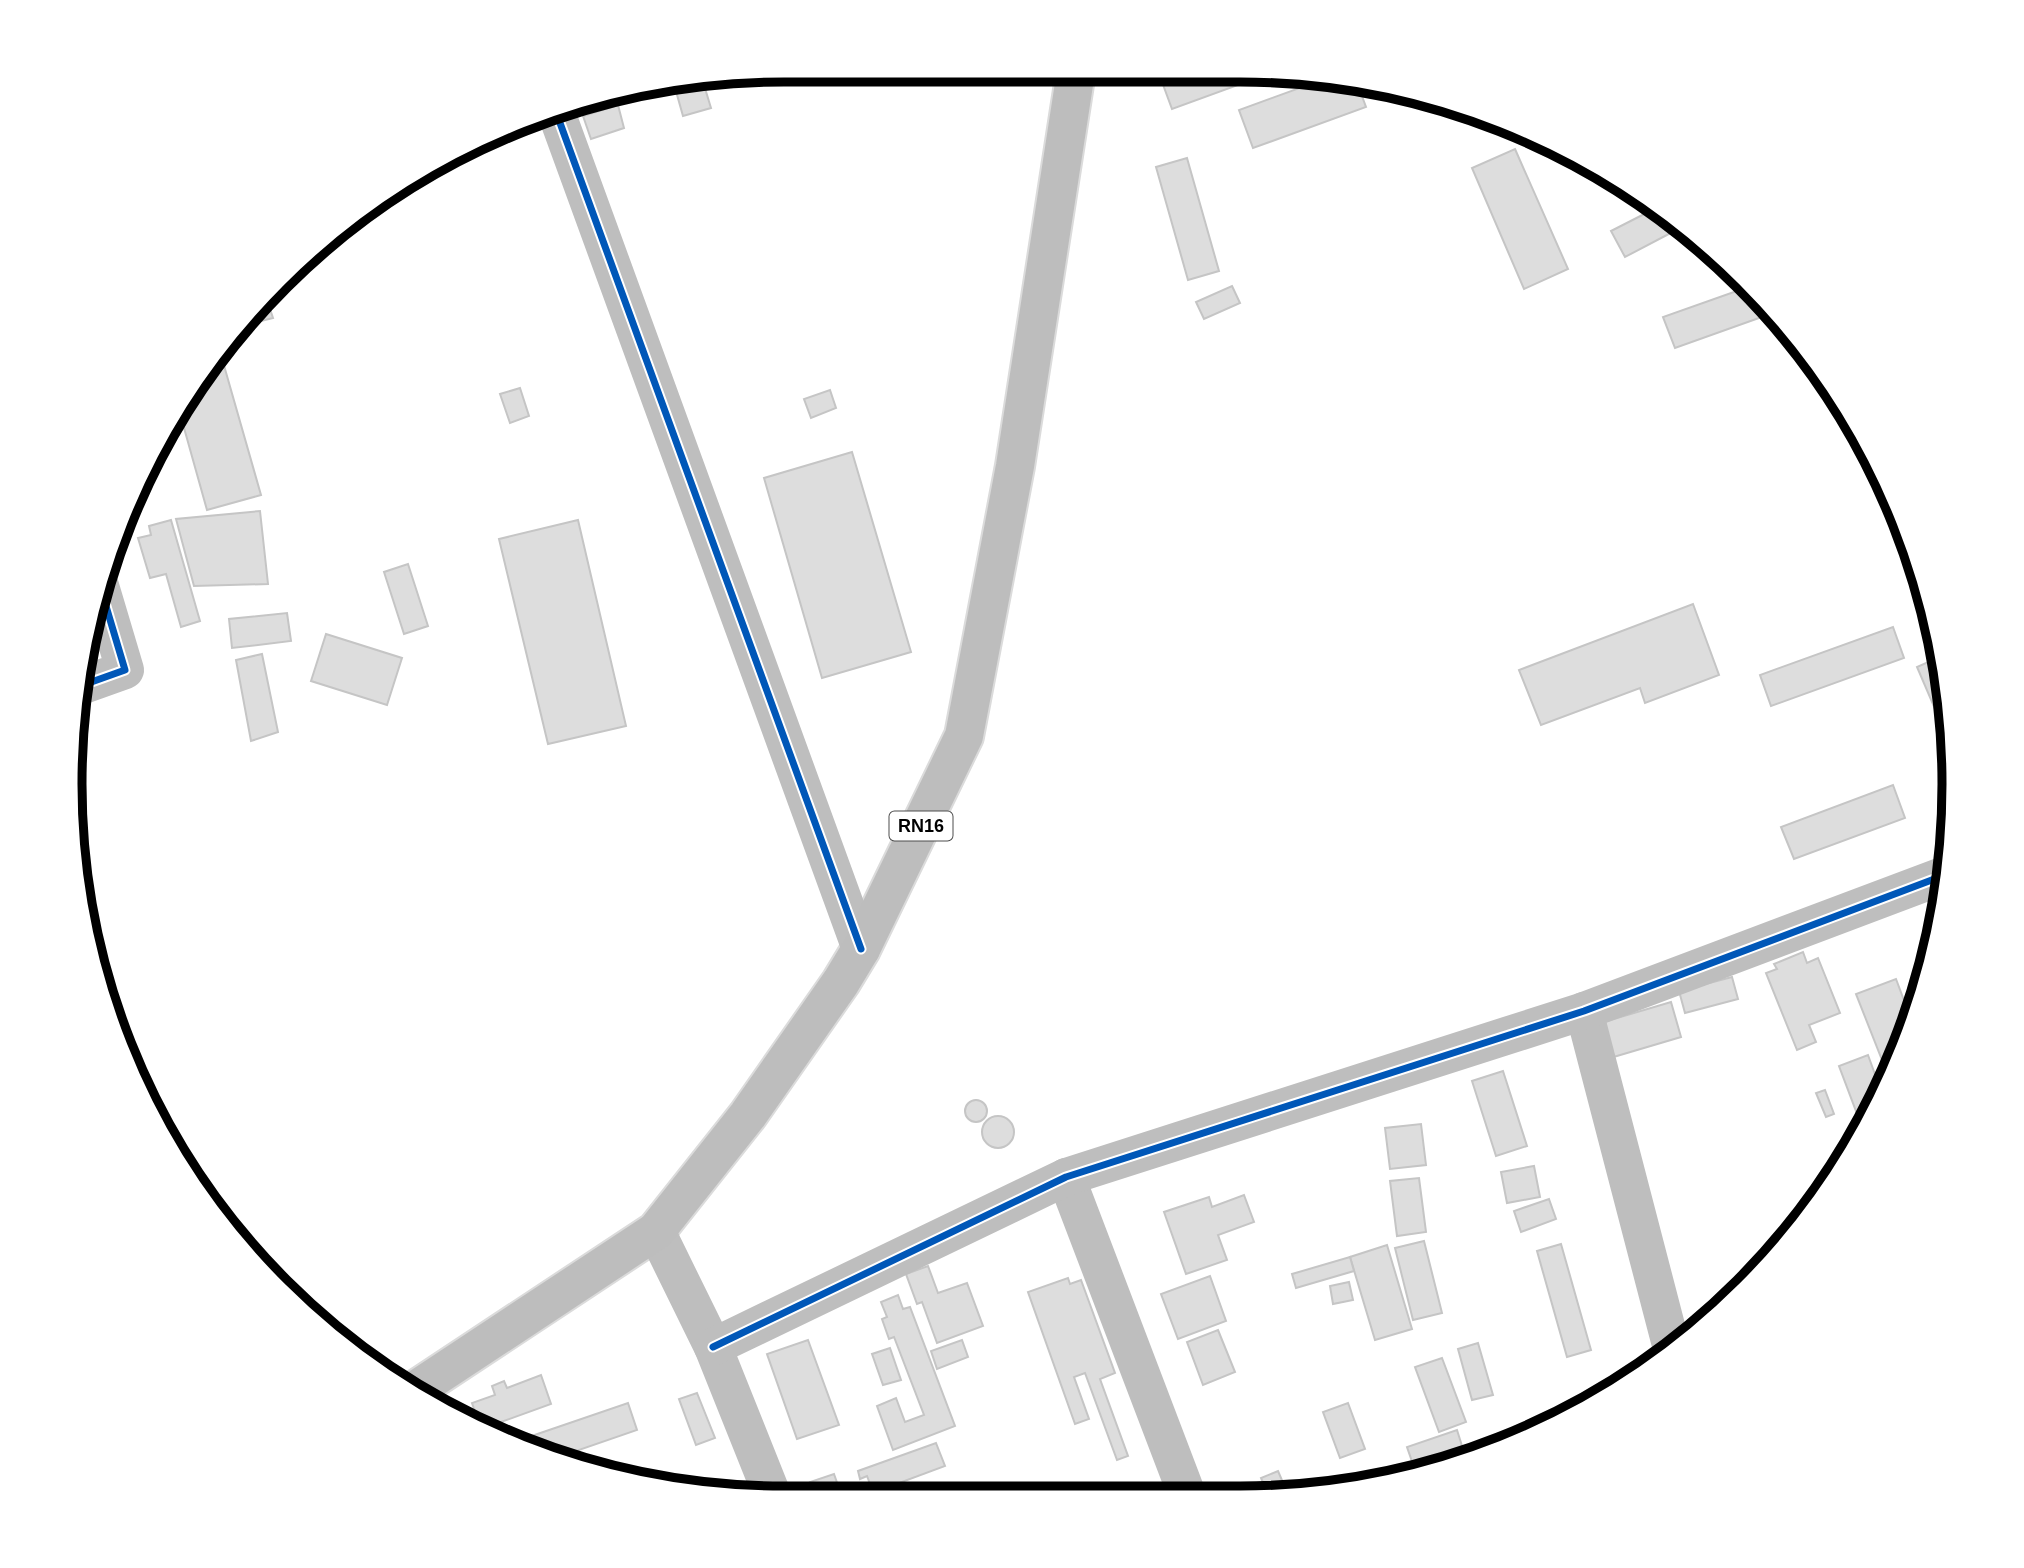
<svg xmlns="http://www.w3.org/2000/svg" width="2024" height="1568" font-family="Arial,sans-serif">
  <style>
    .building { fill: #ddd; stroke: #c5c5c5; stroke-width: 2 }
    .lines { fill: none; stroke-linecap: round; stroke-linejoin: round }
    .primary-casing { stroke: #dbdbdb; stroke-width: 42 }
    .street { stroke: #bebebe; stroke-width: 38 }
    .primary { stroke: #bdbdbd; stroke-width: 38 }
    .cycleway-casing { stroke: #fff; stroke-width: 11 }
    .cycleway { stroke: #0057b8; stroke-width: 7 }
    .labels { text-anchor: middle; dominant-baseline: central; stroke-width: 5; stroke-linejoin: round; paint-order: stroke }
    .shield { fill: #fff; stroke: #4c4c4c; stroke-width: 2 }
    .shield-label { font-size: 18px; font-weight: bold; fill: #000 }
    .rim { fill: none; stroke: #000; stroke-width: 9 }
  </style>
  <rect width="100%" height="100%" fill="#fff"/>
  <g class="building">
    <polygon points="1158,71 1258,71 1260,77 1172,109"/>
    <polygon points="733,77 704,85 711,108 683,116 674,84"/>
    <polygon points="1327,78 1357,83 1366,107 1253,148 1239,110"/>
    <polygon points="618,105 624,128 591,139 583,116"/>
    <polygon points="1515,149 1568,269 1524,289 1472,168"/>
    <polygon points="1187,158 1219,271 1188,280 1156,167"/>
    <polygon points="1658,207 1684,226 1625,257 1611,231"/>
    <polygon points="1232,286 1240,303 1204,319 1196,302"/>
    <polygon points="1751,286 1773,313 1675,348 1663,317"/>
    <polygon points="267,300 273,318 253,323 251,316 261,302"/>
    <polygon points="221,355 261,495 207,510 179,410"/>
    <polygon points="520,388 529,416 510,423 500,394"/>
    <polygon points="830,390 836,408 811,418 804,399"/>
    <polygon points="852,452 911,652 822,678 764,478"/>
    <polygon points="260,511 268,584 194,586 176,519"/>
    <polygon points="171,520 200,621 181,627 166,574 150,578 138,538 151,535 149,526"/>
    <polygon points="578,520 626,726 548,744 499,539"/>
    <polygon points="408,564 428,626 404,634 384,572"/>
    <polygon points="1693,604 1719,675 1645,703 1640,688 1541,725 1519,670"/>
    <polygon points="287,613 291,641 232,648 229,619"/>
    <polygon points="1893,627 1904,658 1771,706 1760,675"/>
    <polygon points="326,634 402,658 387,705 311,681"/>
    <polygon points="262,654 278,732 251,741 236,660"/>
    <polygon points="1935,659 1944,678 1946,704 1935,709 1917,667"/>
    <polygon points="1893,785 1905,818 1794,859 1781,827"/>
    <polygon points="1803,952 1807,963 1818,958 1840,1013 1809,1025 1816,1042 1797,1050 1766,973 1777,969 1774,964"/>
    <polygon points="1732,977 1738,999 1685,1013 1679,991"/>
    <polygon points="1896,979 1911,1019 1901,1053 1882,1060 1856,994"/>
    <polygon points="1671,1002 1681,1037 1590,1064 1580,1029"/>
    <polygon points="1868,1055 1881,1091 1862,1127 1839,1066"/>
    <polygon points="1897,1062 1889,1077 1886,1067"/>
    <polygon points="1503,1071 1527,1146 1496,1156 1472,1081"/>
    <polygon points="1825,1090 1834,1114 1826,1117 1816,1093"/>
    <circle cx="976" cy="1111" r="11"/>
    <circle cx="998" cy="1132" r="16"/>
    <polygon points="1421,1124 1426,1165 1390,1169 1385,1128"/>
    <polygon points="1534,1166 1540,1197 1507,1203 1501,1172"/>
    <polygon points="1419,1178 1426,1232 1397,1236 1390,1181"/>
    <polygon points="1244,1195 1254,1222 1218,1235 1227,1260 1186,1274 1164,1212 1209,1197 1212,1207"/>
    <polygon points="1549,1199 1556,1219 1521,1232 1514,1211"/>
    <polygon points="1424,1241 1442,1313 1413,1320 1395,1248"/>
    <polygon points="1561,1244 1591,1350 1567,1357 1537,1251"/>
    <polygon points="1387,1245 1412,1329 1375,1340 1350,1257"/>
    <polygon points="1350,1257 1354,1271 1296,1288 1292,1274"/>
    <polygon points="928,1266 938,1293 967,1283 983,1326 937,1343 922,1302 917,1304 906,1274"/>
    <polygon points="1210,1276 1226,1321 1178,1339 1161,1294"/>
    <polygon points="1068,1278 1070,1284 1081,1280 1115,1373 1100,1379 1128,1456 1117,1460 1085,1373 1074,1377 1089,1419 1075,1424 1028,1292"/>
    <polygon points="1349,1282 1353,1300 1333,1304 1330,1286"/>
    <polygon points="898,1295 903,1309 910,1307 955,1426 893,1450 877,1406 896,1398 905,1422 924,1415 894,1337 889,1339 882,1319 887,1317 881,1302"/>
    <polygon points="1218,1330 1235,1372 1203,1385 1187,1342"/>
    <polygon points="808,1340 839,1425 797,1439 767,1354"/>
    <polygon points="962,1340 968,1357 937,1369 931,1351"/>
    <polygon points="1478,1343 1493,1395 1472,1400 1458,1349"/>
    <polygon points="890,1348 901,1380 883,1385 872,1354"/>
    <polygon points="1442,1358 1466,1422 1439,1432 1415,1367"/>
    <polygon points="541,1375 551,1404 487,1427 479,1423 472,1403 495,1395 492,1386 504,1381 507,1388"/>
    <polygon points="697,1393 715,1438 696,1445 679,1399"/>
    <polygon points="628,1403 637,1430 553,1459 517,1441"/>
    <polygon points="1348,1403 1365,1449 1340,1458 1323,1412"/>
    <polygon points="1457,1430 1463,1449 1440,1457 1443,1466 1416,1473 1407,1447"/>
    <polygon points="936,1443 945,1466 875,1492 873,1492 867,1476 860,1479 858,1471"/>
    <polygon points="1278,1471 1287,1492 1267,1492 1261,1478"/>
    <polygon points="834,1474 840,1491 857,1484 860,1492 814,1492 810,1482"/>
  </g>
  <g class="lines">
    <defs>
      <polyline id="primary" points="414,1391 656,1231 748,1115 841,982 861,949 964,736 1015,466 1076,71"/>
    </defs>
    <use href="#primary" class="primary-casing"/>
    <g class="street">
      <polyline points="556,112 861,949"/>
      <polyline points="83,685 125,670 100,586"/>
      <polyline points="1584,1011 1672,1349"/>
      <polyline points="1066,1177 1186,1492"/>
      <polyline points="656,1231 713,1347 771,1492"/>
      <polyline points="713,1347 1066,1177 1584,1011 1945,875"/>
    </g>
    <use href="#primary" class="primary"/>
    <defs>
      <g id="cycleway">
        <polyline points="556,112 861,949"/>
        <polyline points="83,685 125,670 100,586"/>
        <polyline points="713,1347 1066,1177 1584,1011 1945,875"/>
      </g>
    </defs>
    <use href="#cycleway" class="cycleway-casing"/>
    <use href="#cycleway" class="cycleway"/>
  </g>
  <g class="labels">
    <rect class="shield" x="889.5" y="811.5" width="63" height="29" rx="5"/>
    <g class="shield-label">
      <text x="921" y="826">RN16</text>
    </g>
  </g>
  <path d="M0 0H2024V1568H0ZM784 82H1240A702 702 0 0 1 1942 784V784A702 702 0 0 1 1240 1486H784A702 702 0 0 1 82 784V784A702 702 0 0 1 784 82Z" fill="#fff" fill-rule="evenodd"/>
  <path class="rim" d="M784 82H1240A702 702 0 0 1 1942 784V784A702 702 0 0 1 1240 1486H784A702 702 0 0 1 82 784V784A702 702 0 0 1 784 82Z"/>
</svg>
